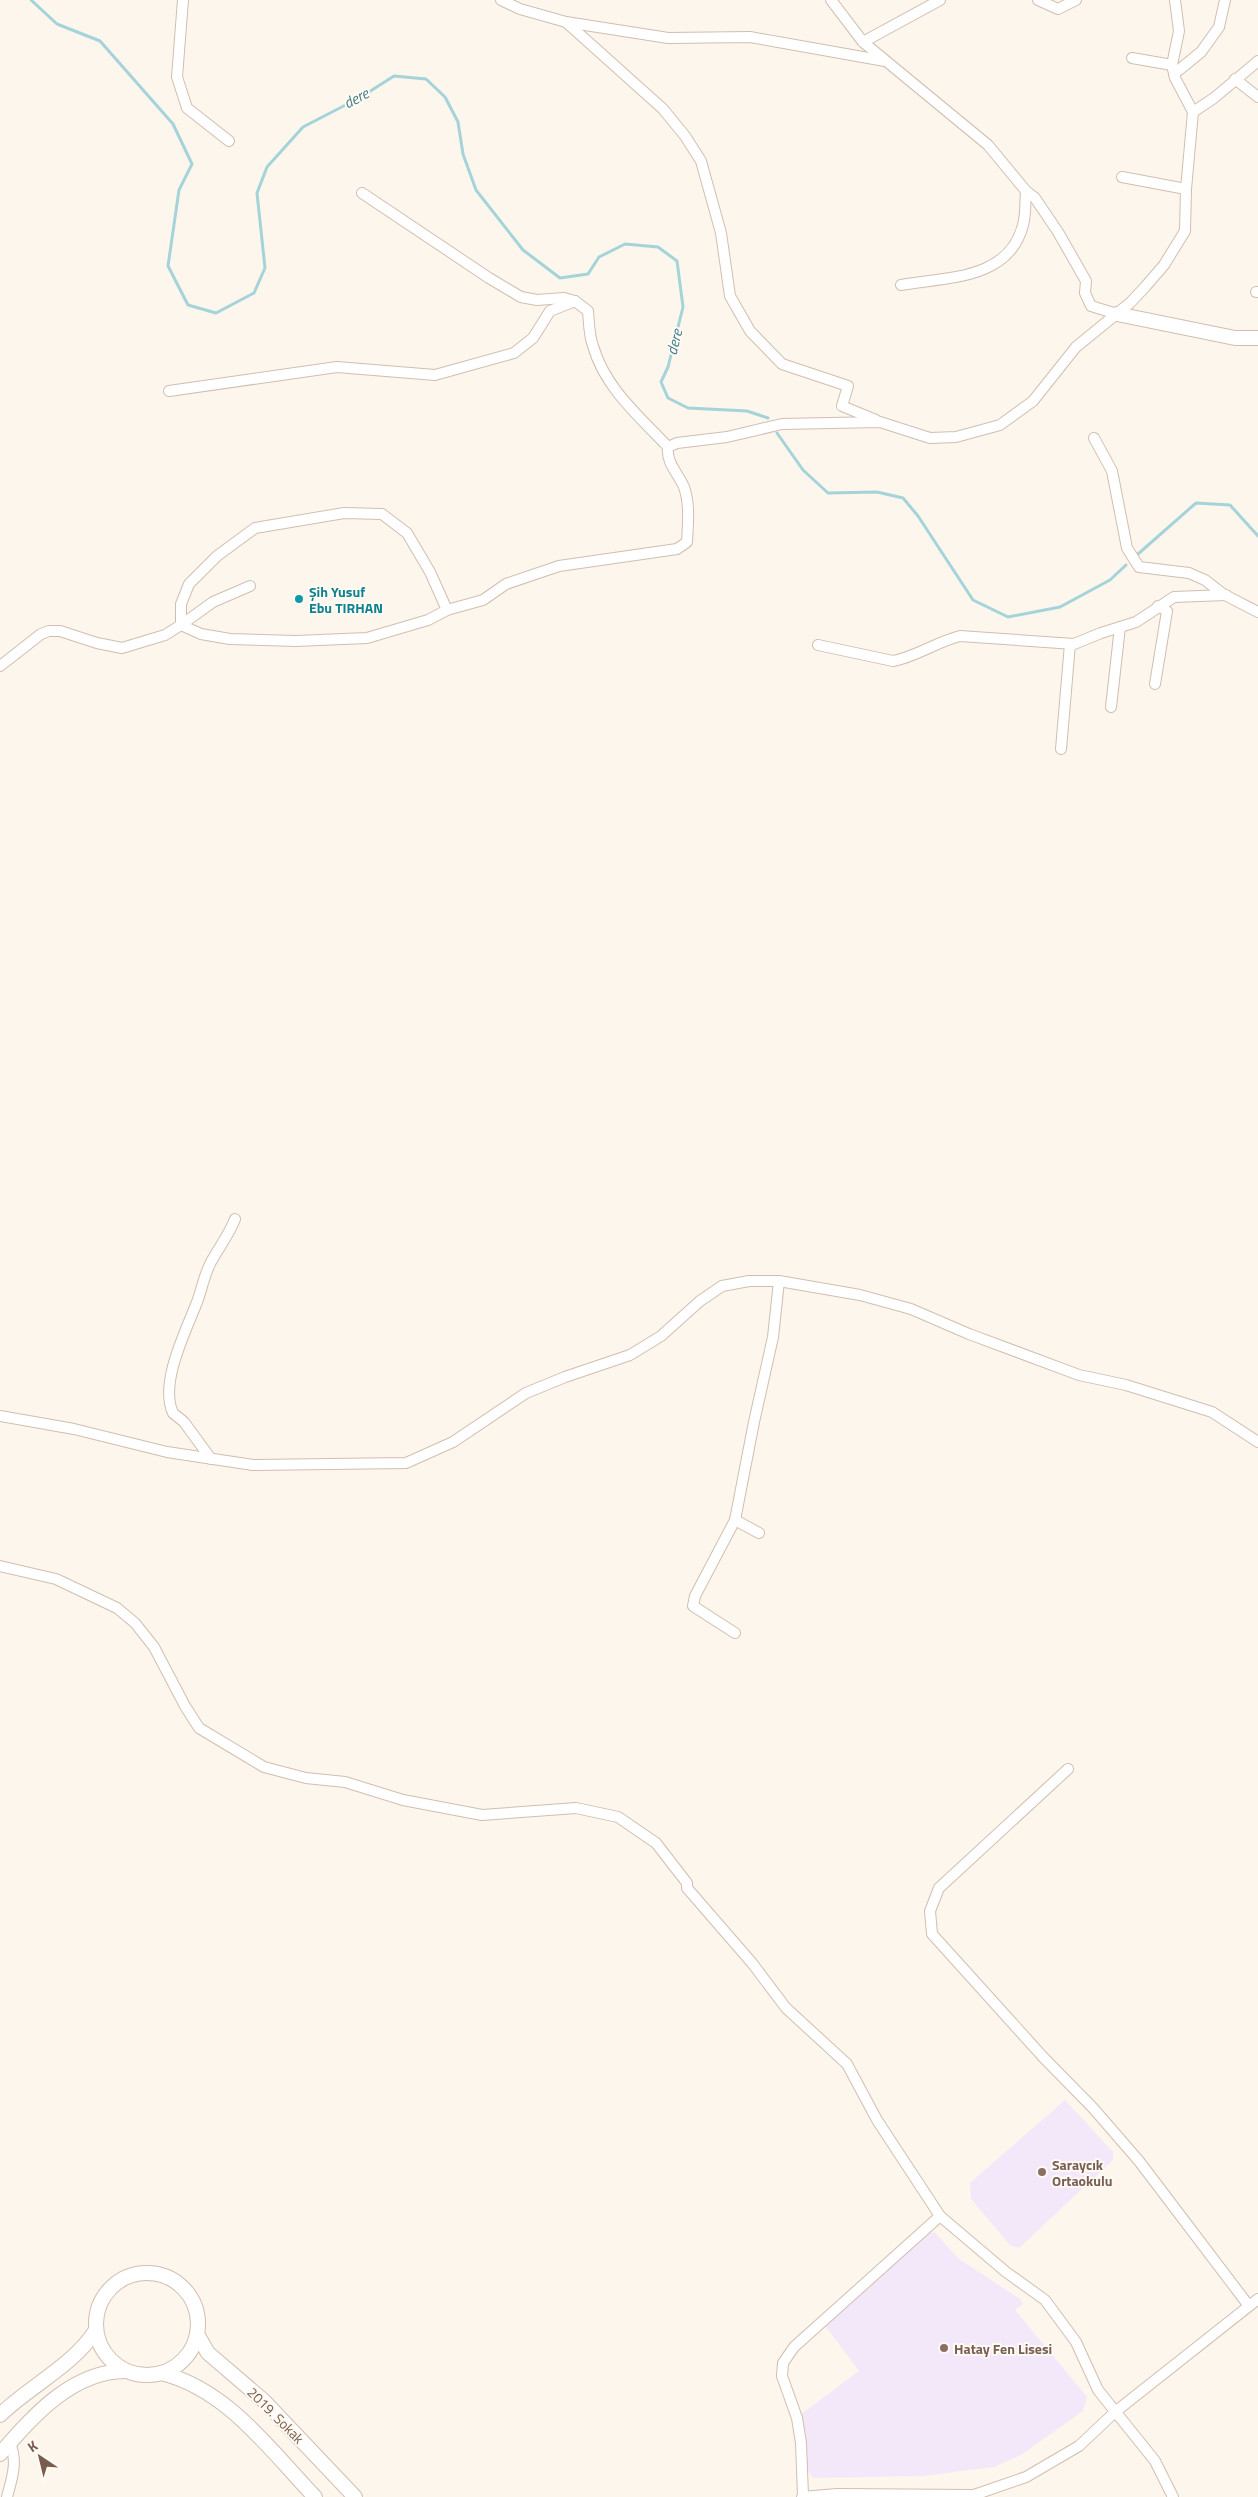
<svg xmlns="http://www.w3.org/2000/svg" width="1258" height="2497" font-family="'Titillium Web',sans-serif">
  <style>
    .education { fill: #f3e8fa }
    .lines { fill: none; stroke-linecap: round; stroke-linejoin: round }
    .stream { stroke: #a5d3da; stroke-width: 3 }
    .minor-casing { stroke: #d1beb0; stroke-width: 12 }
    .tertiary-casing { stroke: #d1beb0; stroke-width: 16 }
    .minor { stroke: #fff; stroke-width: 10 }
    .tertiary { stroke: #fff; stroke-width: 14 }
    .culture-dot { fill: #0f9aa8; stroke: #fffaf3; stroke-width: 2 }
    .education-dot { fill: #8d6e63; stroke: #fffaf3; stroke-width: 2 }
    .labels { text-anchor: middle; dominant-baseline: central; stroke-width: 4; stroke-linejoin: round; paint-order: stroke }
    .culture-label { font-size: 14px; font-weight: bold; fill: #0d838f; stroke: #fffaf3; text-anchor: start }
    .education-label { font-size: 14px; font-weight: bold; fill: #785e54; stroke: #fffaf3; text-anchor: start }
    .street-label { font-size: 14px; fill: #7a5c4d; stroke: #fffaf3 }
    .water-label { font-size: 15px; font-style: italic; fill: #437c86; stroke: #fffaf3 }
  </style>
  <rect width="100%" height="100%" fill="#fdf6ec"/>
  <g class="education">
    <polygon points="1065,2100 1113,2152 1113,2160 1019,2248 1010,2245 971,2199 970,2183"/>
    <polygon points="924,2232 935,2233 959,2259 1020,2299 1023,2304 1015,2310 1087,2397 1083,2411 1021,2455 994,2467 923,2476 813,2478 802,2462 800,2415 859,2371 821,2320"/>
  </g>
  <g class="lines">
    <g class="stream">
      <polyline points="31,0 57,24 100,41 173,124 192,164 179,190 168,266 188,305 216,313 254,293 265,268 257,193 267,167 303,127 361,97 394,76 426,79 445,97 458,122 463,154 476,190 523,250 560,278 588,274 599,257 625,244 658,247 677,261 683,307 668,367 661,382 668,398 688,408 747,411 768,418"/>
      <polyline points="777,433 803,470 828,493 877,492 903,498 918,516 973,600 1008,617 1060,607 1110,580 1126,565"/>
      <polyline points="1138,554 1196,503 1230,505 1258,536"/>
    </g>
    <defs>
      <g id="minor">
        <polyline points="183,0 177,77 187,108 229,141"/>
        <polyline points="501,0 520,9 566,22 668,38 750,37 885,61"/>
        <polyline points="831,0 863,42 988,145 1026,191 1035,198 1058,232 1086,281 1085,293 1091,306 1117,314"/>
        <polyline points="1038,0 1058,9 1076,0"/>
        <polyline points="566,22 663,109 685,136 701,161 721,233 730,296 750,331 782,364 848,386 842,406 876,420"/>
        <polyline points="863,42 940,0"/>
        <polyline points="1132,58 1172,65"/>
        <polyline points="1174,74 1201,52 1219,27 1225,0"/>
        <polyline points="1235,79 1258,97"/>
        <polyline points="1193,112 1214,98 1258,61"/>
        <polyline points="1122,177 1186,189"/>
        <polyline points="362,193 489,278 521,297 537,300 564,298 575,301"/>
        <path d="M901,285C947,277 1009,280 1023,225C1026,215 1025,202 1026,191"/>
        <polyline points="1256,292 1258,292"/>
        <path d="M169,391L337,367L435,375L514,353L533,338L550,311L575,301L588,311C589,323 589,335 593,346C605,388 639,416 668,447"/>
        <polyline points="1094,438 1112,471 1127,548 1139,567 1189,573 1205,580 1223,594 1258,612"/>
        <path d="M250,586L213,602L181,625L201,634L230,639L296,641L367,638L428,620L447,610L483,600L506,584L559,566L677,549L687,542C688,524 690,504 684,487C678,473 666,463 668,447L677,443L727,437L782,424L880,422L930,438L956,437L1000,425L1033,401L1076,347L1130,303L1145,287L1164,265L1185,231L1186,189L1193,112L1175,78L1172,65L1179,31L1175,0"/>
        <path d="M818,645L893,661C916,657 936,642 960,636L1074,644L1101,633L1136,622L1174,597L1226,595"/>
        <polyline points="0,666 41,634 49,631 60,631 97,643 122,648 165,635 181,625 181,604 189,584 217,556 255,528 344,513 382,514 407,533 430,572 447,610"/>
        <polyline points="1155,684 1167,611 1158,606"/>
        <polyline points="1111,707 1120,627"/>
        <polyline points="1061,749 1070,644"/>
        <polyline points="0,1416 74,1429 167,1452 253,1465 406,1463 453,1442 526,1393 565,1377 630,1355 661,1336 700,1301 722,1286 749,1281 779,1281 860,1295 911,1309 969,1334 1079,1375 1126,1385 1212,1412 1258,1442"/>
        <path d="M211,1459L184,1422L173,1413C159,1383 186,1331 197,1302C202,1289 204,1275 211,1262C219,1247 229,1235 235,1219"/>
        <polyline points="735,1520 759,1533"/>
        <polyline points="0,1566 56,1579 117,1608 135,1623 154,1647 185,1706 199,1728 264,1767 306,1778 345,1782 403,1800 482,1815 576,1808 618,1817 656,1843 687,1883 687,1888 752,1963 786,2008 847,2064 877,2120 940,2216 1006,2272 1045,2300 1076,2342 1098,2390 1155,2461 1173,2497"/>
        <polyline points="735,1633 693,1606 695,1596 735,1520 754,1422 773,1337 779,1281"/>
        <polyline points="1068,1769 939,1888 930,1911 932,1934 1043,2057 1093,2108 1139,2161 1249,2306"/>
        <polyline points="803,2496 801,2443 797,2418 782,2376 783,2363 794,2347 940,2216"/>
        <path d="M7,2497C12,2478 18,2462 10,2443"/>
        <polyline points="802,2497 837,2494 974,2495 1026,2477 1079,2446 1115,2412 1258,2299"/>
      </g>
      <g id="tertiary">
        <polyline points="1117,314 1235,338 1258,338"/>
        <circle cx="147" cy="2324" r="51"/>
        <polyline points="197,2334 208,2353 264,2401 355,2497"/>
        <path d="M161,2373C227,2389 270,2450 315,2497"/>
        <path d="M0,2415C31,2385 73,2366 96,2330"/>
        <path d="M0,2454C33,2416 72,2371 126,2371"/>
      </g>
    </defs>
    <use href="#minor" class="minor-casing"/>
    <use href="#tertiary" class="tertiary-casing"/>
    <use href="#minor" class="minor"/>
    <use href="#tertiary" class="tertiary"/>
  </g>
  <circle class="culture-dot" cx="299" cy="599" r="5"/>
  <g class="education-dot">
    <circle cx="1042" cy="2172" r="5"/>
    <circle cx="944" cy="2348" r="5"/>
  </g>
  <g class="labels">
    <g class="culture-label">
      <text x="309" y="591">Şih Yusuf<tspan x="309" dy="16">Ebu TIRHAN</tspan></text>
    </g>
    <g class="education-label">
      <text x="1052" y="2164">Saraycık<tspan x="1052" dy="16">Ortaokulu</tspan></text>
      <text x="954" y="2348">Hatay Fen Lisesi</text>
    </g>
    <g class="street-label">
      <text transform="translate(276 2415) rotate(45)">2019. Sokak</text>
    </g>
    <g class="water-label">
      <text transform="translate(356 98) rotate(-29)">dere</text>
      <text transform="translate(674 342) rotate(-76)">dere</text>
    </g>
  </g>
  <g transform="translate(40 2457) rotate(325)" stroke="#fffaf3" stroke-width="4" paint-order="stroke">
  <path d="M0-4L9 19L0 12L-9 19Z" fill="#7a5c4d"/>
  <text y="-8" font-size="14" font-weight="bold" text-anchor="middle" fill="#7a5c4d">K</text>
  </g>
</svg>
